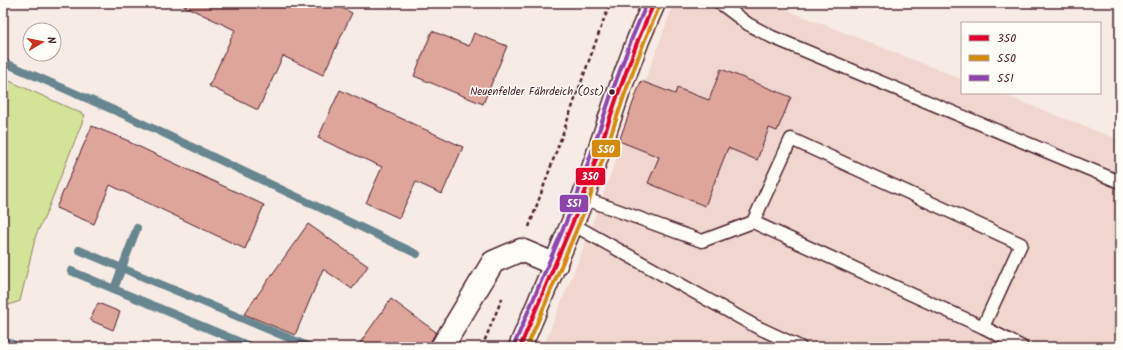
<svg xmlns="http://www.w3.org/2000/svg" width="1123" height="350" font-family="Kalam,sans-serif">
  <style>
    .built { fill: #f0d6cf }
    .green { fill: #d3e397; stroke: #8e8161 }
    .lines { fill: none; stroke-linecap: round; stroke-linejoin: round }
    .stream { stroke: #67868f; stroke-width: 8 }
    .building { fill: #dea59b; stroke: #4a1f2b }
    .service-casing { stroke: #4a1f2b; stroke-width: 15 }
    .minor-casing { stroke: #4a1f2b; stroke-width: 25 }
    .path { stroke: #4a1f2b; stroke-width: 2.5; stroke-dasharray: 4 3; stroke-linecap: butt }
    .service { stroke: #fdfcf7; stroke-width: 12 }
    .minor { stroke: #fdfcf7; stroke-width: 22 }
    .bus-1-casing { stroke: #fdfcf7; stroke-width: 7 }
    .bus-2-casing { stroke: #fdfcf7; stroke-width: 7 }
    .bus-3-casing { stroke: #fdfcf7; stroke-width: 7 }
    .bus-1 { stroke: #e4002b; stroke-width: 4 }
    .bus-2 { stroke: #d48b09; stroke-width: 4 }
    .bus-3 { stroke: #8e44ad; stroke-width: 4 }
    .bus-dot { fill: #4a1f2b; stroke: #fdfcf7; stroke-width: 1.5 }
    .labels { text-anchor: middle; dominant-baseline: central; stroke-width: 3; stroke-linejoin: round; paint-order: stroke }
    .bus-label { font-size: 11px; fill: #4a1f2b; stroke: #fdfcf7; text-anchor: end }
    .line-badge { stroke: #fdfcf7; stroke-width: 1.5 }
    .badge-label { font-size: 11px; text-anchor: middle; font-weight: bold; fill: #fff }
  </style>
  <rect width="100%" height="100%" fill="#f7ebe5"/>
  <filter id="ink" filterUnits="userSpaceOnUse"><feTurbulence type="fractalNoise" baseFrequency=".025" numOctaves="2"/><feDisplacementMap in="SourceGraphic" scale="8" xChannelSelector="R" yChannelSelector="G"/><feConvolveMatrix kernelMatrix="1 2 1 2 8 2 1 2 1" color-interpolation-filters="sRGB"/></filter>
  <g filter="url(#ink)">
    <polygon class="built" points="674,3 769,3 962,79 962,93 999,93 1120,140 1120,347 543,347 583,249"/>
    <polygon class="green" points="3,78 85,115 46,214 36,235 20,301 3,307"/>
    <g class="lines">
      <g class="stream">
        <polyline points="3,62 125,115 417,254"/>
        <polyline points="79,250 310,347"/>
        <polyline points="71,271 252,347"/>
        <polyline points="114,289 137,228"/>
        <polyline points="3,340 19,347"/>
      </g>
    </g>
    <g class="building">
      <polygon points="178,3 332,3 352,13 323,75 283,56 258,110 209,86 235,30"/>
      <polygon points="432,31 469,46 474,33 507,46 483,104 414,76"/>
      <polygon points="721,69 791,97 777,131 769,128 757,160 728,148 705,206 648,183 659,157 619,141 641,81 675,94 677,88 709,100"/>
      <polygon points="340,90 463,147 442,194 416,182 399,218 366,203 382,167 318,138"/>
      <polygon points="92,126 129,141 129,142 264,205 245,249 110,185 94,224 56,208"/>
      <polygon points="308,224 368,266 352,289 323,269 295,335 244,314"/>
      <polygon points="391,299 436,332 431,341 430,347 357,347"/>
      <polygon points="98,303 120,312 113,330 90,320"/>
    </g>
    <g class="lines">
      <defs>
        <g id="service">
          <polyline points="720,3 748,24 772,37 1120,182"/>
          <polyline points="583,198 702,241 753,222 791,139 1021,244 983,327 1022,347"/>
          <polyline points="753,222 983,327"/>
          <polyline points="572,224 755,326 800,347"/>
        </g>
        <g id="minor">
          <polyline points="442,347 493,262 521,250 556,265"/>
          <polyline points="520,347 583,198 618,94 638,40 654,3"/>
        </g>
      </defs>
      <use href="#service" class="service-casing"/>
      <use href="#minor" class="minor-casing"/>
      <g class="path">
        <polyline points="529,227 604,19 611,3"/>
        <polyline points="482,347 503,296"/>
      </g>
      <use href="#service" class="service"/>
      <use href="#minor" class="minor"/>
      <defs>
        <polyline id="bus-1" points="520,347 583,198 618,94 638,40 654,3"/>
        <polyline id="bus-2" points="527,347 589,200 624,96 644,42 660,5"/>
        <polyline id="bus-3" points="514,345 577,196 612,92 632,38 647,3"/>
      </defs>
      <use href="#bus-1" class="bus-1-casing"/>
      <use href="#bus-2" class="bus-2-casing"/>
      <use href="#bus-3" class="bus-3-casing"/>
      <use href="#bus-1" class="bus-1"/>
      <use href="#bus-2" class="bus-2"/>
      <use href="#bus-3" class="bus-3"/>
    </g>
  </g>
  <circle class="bus-dot" cx="612" cy="92" r="3.5"/>
  <g class="labels">
    <g class="bus-label">
      <text x="604" y="92">Neuenfelder Fährdeich (Ost)</text>
    </g>
  </g>
  <g class="line-badge">
    <rect x="591" y="139" width="30" height="19" rx="4" fill="#d48b09"/>
    <rect x="575" y="167" width="31" height="19" rx="4" fill="#e4002b"/>
    <rect x="559" y="194" width="30" height="19" rx="4" fill="#8e44ad"/>
  </g>
  <g class="badge-label">
    <text x="606" y="153">550</text>
    <text x="590" y="180">350</text>
    <text x="574" y="207">551</text>
  </g>
  <rect width="1123" height="350" fill="none" stroke="#fdfcf7" stroke-width="16"/>
  <rect x="8" y="8" width="1107" height="334" fill="none" stroke="#4a1f2b" stroke-width="1.5" filter="url(#ink)"/>
  <rect x="961" y="22" width="140" height="72" fill="#fdfcf7" stroke="#b5a4a5"/>
  <rect x="969" y="35" width="20" height="6" fill="#e4002b" stroke="#b5a4a5"/>
  <text x="997" y="42" font-size="12" fill="#4a1f2b">350</text>
  <rect x="969" y="55" width="20" height="6" fill="#d48b09" stroke="#b5a4a5"/>
  <text x="997" y="62" font-size="12" fill="#4a1f2b">550</text>
  <rect x="969" y="75" width="20" height="6" fill="#8e44ad" stroke="#b5a4a5"/>
  <text x="997" y="82" font-size="12" fill="#4a1f2b">551</text>
  <g transform="translate(42 42) rotate(80)"><circle r="19" fill="#fdfcf7" stroke="#b5a4a5"/>
  <path d="M0-3L7 15L0 10L-7 15Z" fill="#c8321e"/>
  <text y="-6" font-size="11" font-weight="bold" text-anchor="middle" fill="#4a1f2b">N</text>
  </g>
</svg>
